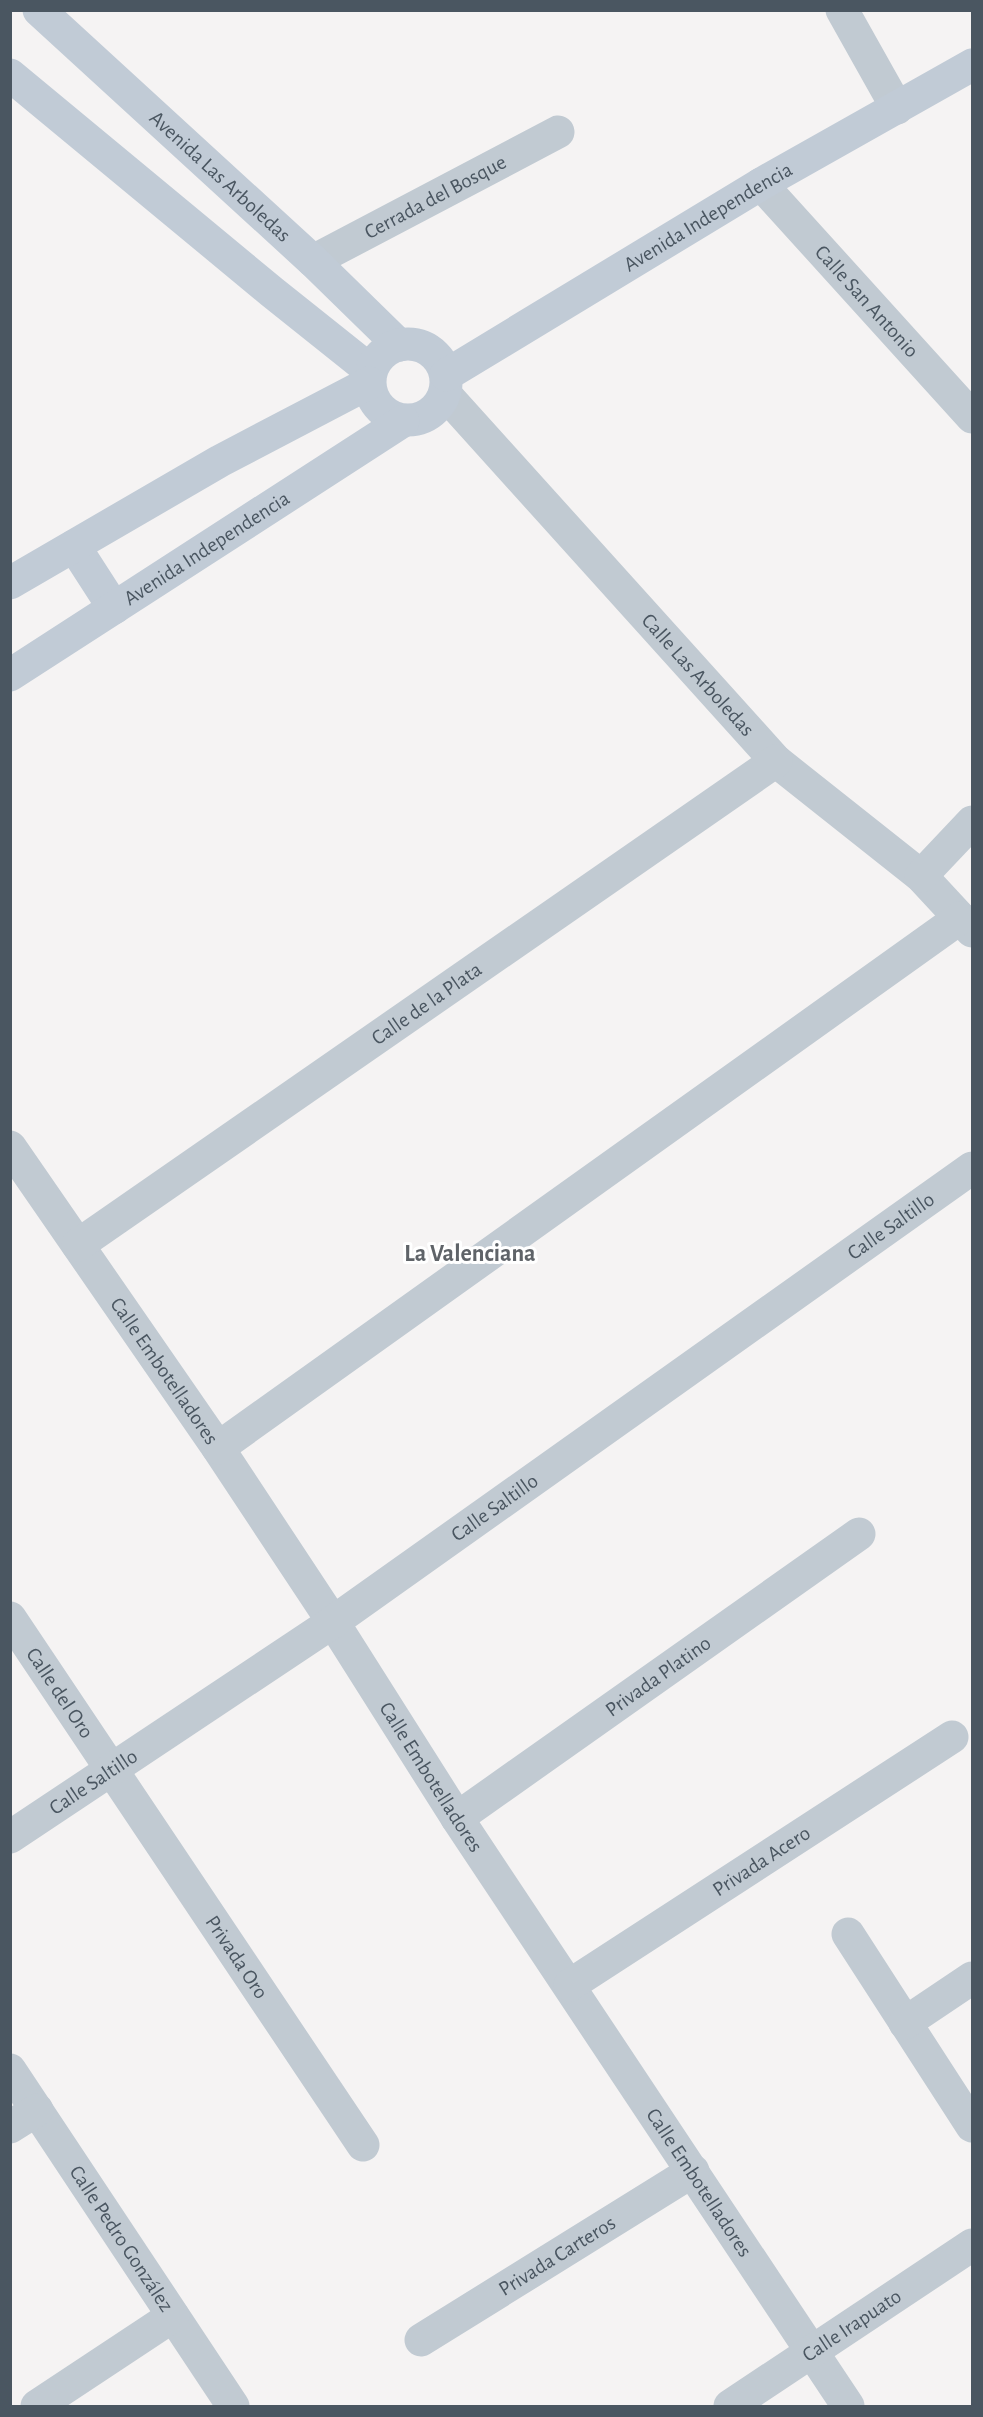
<svg xmlns="http://www.w3.org/2000/svg" width="983" height="2417" font-family="'Alegreya Sans',sans-serif">
  <style>
    .lines { fill: none; stroke-linecap: round; stroke-linejoin: round }
    .street { stroke: #c1cad2; stroke-width: 33 }
    .secondary { stroke: #c1cbd6; stroke-width: 33 }
    .labels { text-anchor: middle; dominant-baseline: central; stroke-width: 6; stroke-linejoin: round; paint-order: stroke }
    .street-label { font-size: 21px; fill: #4a5661; stroke: #fff }
    .quarter-label { font-size: 24px; font-weight: bold; fill: #5f6368; stroke: #fff }
  </style>
  <rect width="100%" height="100%" fill="#f5f3f3"/>
  <g class="lines">
    <g class="street">
      <polyline points="842,10 897,108"/>
      <path id="s1" d="M761,184L972,417"/>
      <path id="s2" d="M313,261L558,132"/>
      <path id="s3" d="M445,394L776,761L921,876L972,931"/>
      <polyline points="921,876 972,822"/>
      <path id="s4" d="M10,1147L218,1448L333,1622L457,1818L848,2406"/>
      <path id="s5" d="M78,1245L776,761"/>
      <polyline points="218,1448 960,918"/>
      <path id="s6" d="M10,1618L363,2145"/>
      <path id="s7" d="M457,1818L859,1534"/>
      <path id="s8" d="M10,1837L333,1622L972,1168"/>
      <polyline points="848,1934 972,2126"/>
      <path id="s9" d="M570,1985L952,1737"/>
      <polyline points="905,2023 972,1978"/>
      <path id="s10" d="M10,2070L233,2406"/>
      <polyline points="10,2127 37,2110"/>
      <path id="s11" d="M421,2340L693,2171"/>
      <polyline points="37,2406 173,2316"/>
      <path id="s12" d="M730,2406L972,2245"/>
    </g>
    <g class="secondary">
      <path id="s13" d="M39,10L313,261L399,345"/>
      <polyline points="10,75 272,292 371,371"/>
      <circle cx="408" cy="382" r="38"/>
      <path id="s14" d="M446,375L761,184L972,65"/>
      <polyline points="74,546 114,608"/>
      <polyline points="10,583 220,461 369,383"/>
      <path id="s15" d="M10,675L403,421"/>
    </g>
  </g>
  <g class="labels">
    <g class="street-label">
      <text stroke="none"><textPath href="#s13" startOffset="246">Avenida Las Arboledas</textPath></text>
      <text stroke="none"><textPath href="#s2" startOffset="138">Cerrada del Bosque</textPath></text>
      <text stroke="none"><textPath href="#s14" startOffset="306">Avenida Independencia</textPath></text>
      <text stroke="none"><textPath href="#s1" startOffset="158">Calle San Antonio</textPath></text>
      <text stroke="none"><textPath href="#s15" startOffset="234">Avenida Independencia</textPath></text>
      <text stroke="none"><textPath href="#s3" startOffset="378">Calle Las Arboledas</textPath></text>
      <text stroke="none"><textPath href="#s5" startOffset="424">Calle de la Plata</textPath></text>
      <text stroke="none"><textPath href="#s8" startOffset="1072">Calle Saltillo</textPath></text>
      <text stroke="none"><textPath href="#s4" startOffset="272">Calle Embotelladores</textPath></text>
      <text stroke="none"><textPath href="#s8" startOffset="586">Calle Saltillo</textPath></text>
      <text stroke="none"><textPath href="#s7" startOffset="246">Privada Platino</textPath></text>
      <text stroke="none"><textPath href="#s6" startOffset="90">Calle del Oro</textPath></text>
      <text stroke="none"><textPath href="#s4" startOffset="758">Calle Embotelladores</textPath></text>
      <text stroke="none"><textPath href="#s8" startOffset="100">Calle Saltillo</textPath></text>
      <text stroke="none"><textPath href="#s9" startOffset="228">Privada Acero</textPath></text>
      <text stroke="none"><textPath href="#s6" startOffset="408">Privada Oro</textPath></text>
      <text stroke="none"><textPath href="#s4" startOffset="1244">Calle Embotelladores</textPath></text>
      <text stroke="none"><textPath href="#s10" startOffset="202">Calle Pedro González</textPath></text>
      <text stroke="none"><textPath href="#s11" startOffset="160">Privada Carteros</textPath></text>
      <text stroke="none"><textPath href="#s12" startOffset="146">Calle Irapuato</textPath></text>
    </g>
    <g class="quarter-label">
      <text x="470" y="1254">La Valenciana</text>
    </g>
  </g>
  <rect width="983" height="2417" fill="none" stroke="#4a5661" stroke-width="24"/>
</svg>
